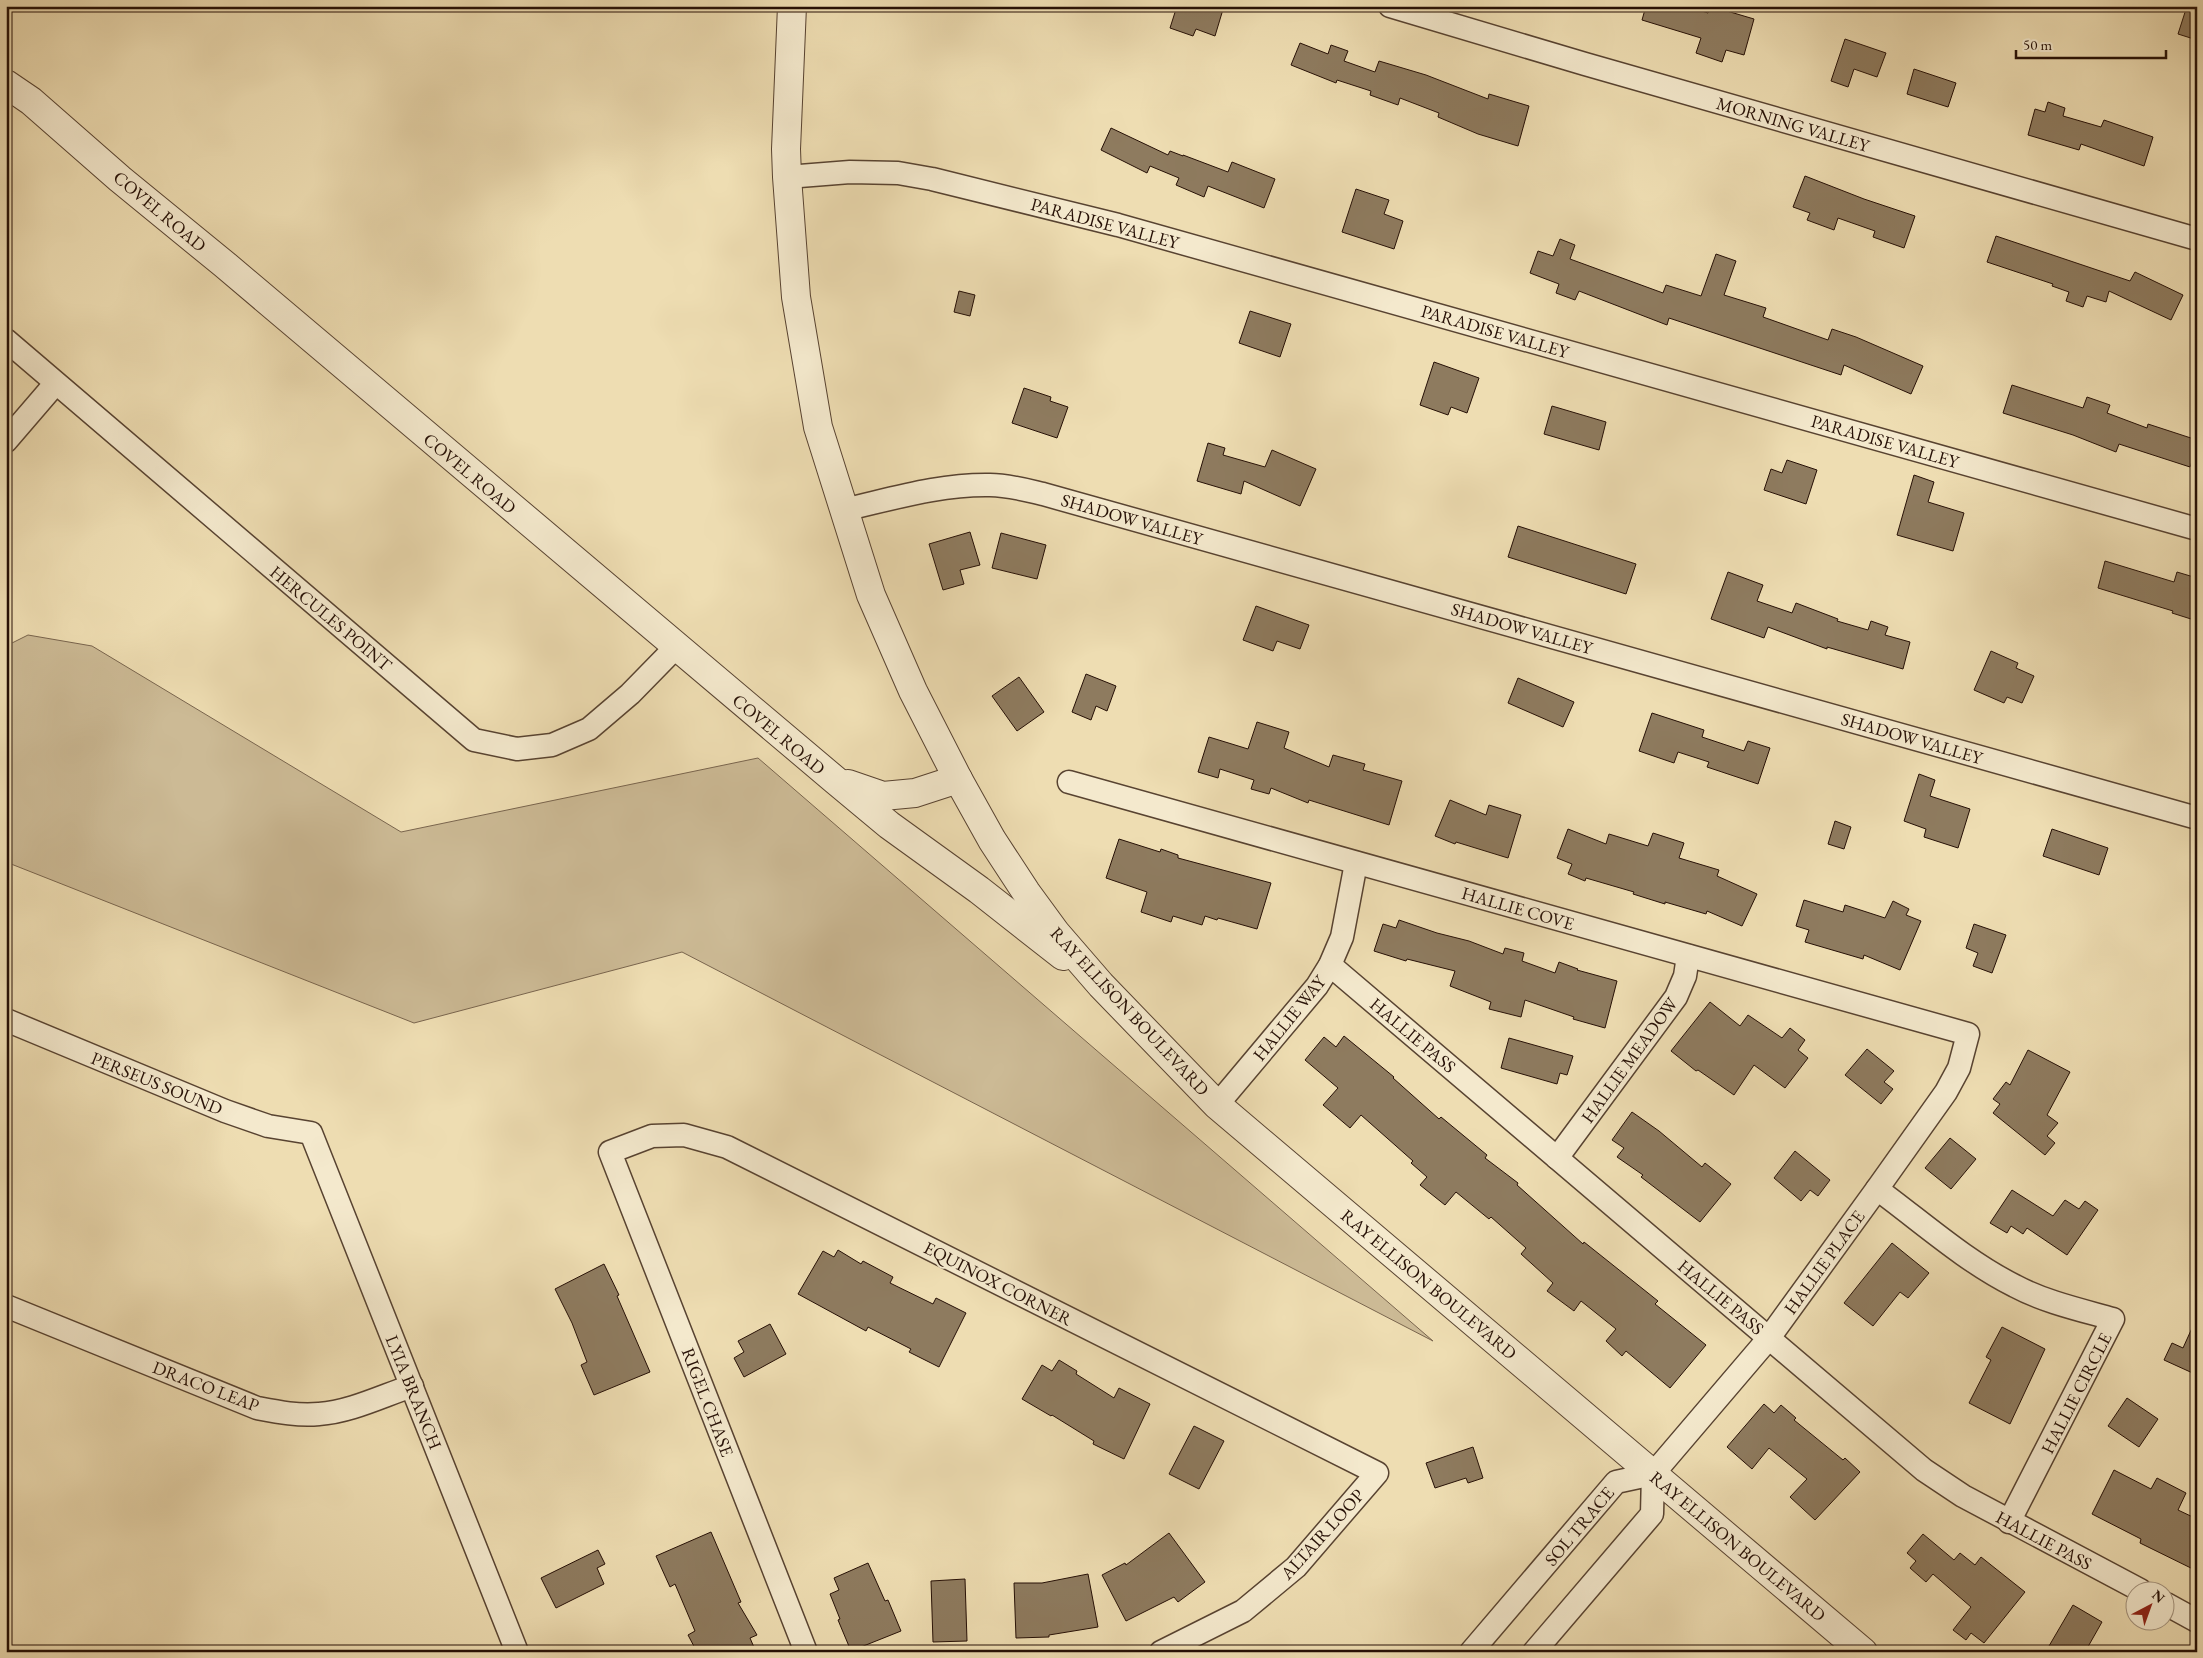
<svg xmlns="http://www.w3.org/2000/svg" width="2203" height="1658" font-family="'EB Garamond',serif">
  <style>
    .green { fill: #ccba95; stroke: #79654e }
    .building { fill: #8e7b5f; stroke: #261006 }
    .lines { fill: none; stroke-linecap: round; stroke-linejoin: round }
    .minor-casing { stroke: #584331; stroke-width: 25 }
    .tertiary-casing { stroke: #584331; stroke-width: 30 }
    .minor { stroke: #f4e9cd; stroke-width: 22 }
    .tertiary { stroke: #f4e9cd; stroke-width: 28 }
    .labels { text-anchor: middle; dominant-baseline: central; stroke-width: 4; stroke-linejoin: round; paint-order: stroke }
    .street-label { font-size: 18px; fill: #261006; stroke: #f4e9cd }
  </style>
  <rect width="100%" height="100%" fill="#eeddb2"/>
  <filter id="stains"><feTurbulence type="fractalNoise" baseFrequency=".004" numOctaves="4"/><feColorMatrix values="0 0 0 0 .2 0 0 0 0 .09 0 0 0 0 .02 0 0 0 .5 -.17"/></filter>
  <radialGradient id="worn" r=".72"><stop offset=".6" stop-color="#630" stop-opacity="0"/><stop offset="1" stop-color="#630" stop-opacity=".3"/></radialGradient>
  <polygon class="green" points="28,635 92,646 401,832 758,758 1433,1341 682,952 414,1023 6,862 6,646"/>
  <g class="building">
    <polygon points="1177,6 1224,6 1215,36 1196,29 1193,36 1170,28"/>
    <polygon points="1646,6 1686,6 1708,13 1710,6 1754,19 1744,55 1726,50 1722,62 1696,53 1701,38 1642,20"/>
    <polygon points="2187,6 2197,6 2197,40 2178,34"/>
    <polygon points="1845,39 1886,53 1877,77 1854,69 1848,87 1831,81"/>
    <polygon points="1300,43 1328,54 1331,45 1348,51 1344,61 1375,72 1379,61 1426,75 1488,99 1489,94 1529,106 1518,146 1478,134 1438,117 1439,113 1400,98 1398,105 1370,95 1371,91 1337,80 1336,83 1291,65"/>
    <polygon points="1914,69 1956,83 1948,107 1907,94"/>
    <polygon points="2048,102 2065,108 2063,116 2101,127 2104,120 2153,137 2144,166 2081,144 2079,150 2028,135 2035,109 2045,112"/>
    <polygon points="1111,128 1168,155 1170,151 1183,156 1183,155 1228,172 1232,162 1275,179 1264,208 1208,186 1204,197 1176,185 1179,178 1150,166 1147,173 1101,150"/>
    <polygon points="1805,176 1864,199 1915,216 1904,248 1873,237 1875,231 1838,218 1834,230 1807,220 1810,213 1793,207"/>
    <polygon points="1356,189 1389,200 1384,214 1403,221 1394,249 1342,232"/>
    <polygon points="1996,236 2130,281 2135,272 2183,295 2171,320 2109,291 2106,302 2087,296 2083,307 2066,301 2069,292 2052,286 2053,284 1987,262"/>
    <polygon points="1560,239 1575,245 1570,259 1663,293 1666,285 1701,296 1716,254 1736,261 1724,295 1766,308 1763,317 1828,340 1832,329 1856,337 1923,366 1911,394 1844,365 1841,375 1669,318 1667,325 1579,291 1575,300 1556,293 1559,284 1530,273 1538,251 1553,256"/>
    <polygon points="959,291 975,295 970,316 954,312"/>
    <polygon points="1250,311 1291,324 1280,357 1239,343"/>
    <polygon points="1434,362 1479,378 1467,413 1451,407 1448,415 1420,405"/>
    <polygon points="2012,385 2083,408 2087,397 2110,405 2107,413 2147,428 2148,424 2197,440 2197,447 2190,467 2119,444 2116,452 2073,435 2003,413"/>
    <polygon points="1024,388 1051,397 1050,401 1068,407 1057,438 1012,423"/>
    <polygon points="1552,406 1606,422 1599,450 1544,434"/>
    <polygon points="1208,443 1225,448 1223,455 1265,467 1272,450 1316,469 1300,506 1244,481 1241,494 1197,481"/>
    <polygon points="1787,460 1817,470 1806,504 1764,490 1771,469 1782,473"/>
    <polygon points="1914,475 1934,482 1928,502 1964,513 1953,551 1897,535"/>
    <polygon points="1518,526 1636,564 1626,594 1508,557"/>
    <polygon points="970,532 980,565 960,570 964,584 943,590 929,544"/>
    <polygon points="1001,533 1046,545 1037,579 992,568"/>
    <polygon points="2105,561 2174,582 2177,572 2197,578 2197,600 2191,619 2172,613 2173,611 2098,588"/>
    <polygon points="1728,572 1763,585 1757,601 1792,613 1796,603 1838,619 1837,621 1868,630 1871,621 1888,627 1885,635 1910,642 1903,669 1827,647 1827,649 1768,627 1764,638 1711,619"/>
    <polygon points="1256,606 1309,625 1300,649 1277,641 1273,651 1243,640"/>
    <polygon points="1991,651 2018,663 2016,668 2034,676 2022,703 2007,697 2004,703 1974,690"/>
    <polygon points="1086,674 1116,686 1107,711 1096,706 1091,720 1072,712"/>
    <polygon points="1019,677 1044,712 1017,731 992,696"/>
    <polygon points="1518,678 1574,702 1563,727 1508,703"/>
    <polygon points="1652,713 1704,730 1702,737 1744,751 1748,741 1770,748 1758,784 1707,767 1709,762 1678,752 1674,763 1639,751"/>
    <polygon points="1257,722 1289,732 1284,748 1329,767 1333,755 1365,764 1363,770 1402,781 1389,825 1309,800 1308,803 1271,788 1269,794 1251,789 1254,780 1220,769 1218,778 1198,772 1209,737 1248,749"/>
    <polygon points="1919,774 1935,780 1930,796 1970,809 1958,848 1924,837 1926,829 1904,821"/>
    <polygon points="1450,800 1486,815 1489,805 1521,815 1508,858 1456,842 1455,844 1435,836"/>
    <polygon points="1835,821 1851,827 1844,849 1828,844"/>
    <polygon points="1568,829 1606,844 1609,834 1648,846 1653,833 1684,843 1679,858 1719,870 1717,876 1757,894 1742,926 1707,911 1706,914 1665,902 1665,904 1633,894 1634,892 1586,878 1585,881 1568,874 1572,864 1557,858"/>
    <polygon points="2052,829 2108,848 2099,875 2043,856"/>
    <polygon points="1119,839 1160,852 1161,849 1178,855 1178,858 1271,883 1257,929 1218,918 1217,920 1205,916 1202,925 1173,916 1171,922 1141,912 1147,892 1106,878"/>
    <polygon points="1804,900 1843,912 1845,905 1885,918 1893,901 1909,909 1906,915 1921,921 1900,970 1864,955 1863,959 1805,942 1809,930 1796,926"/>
    <polygon points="1399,920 1437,933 1469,941 1503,954 1505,948 1524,953 1522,961 1555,973 1559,962 1578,969 1577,970 1617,981 1605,1028 1573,1019 1574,1017 1525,1000 1521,1017 1489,1009 1491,1002 1450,986 1455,971 1407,959 1406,961 1374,951 1383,924 1396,928"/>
    <polygon points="1974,924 2006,935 1992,973 1973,966 1978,953 1966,948"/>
    <polygon points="1710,1002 1740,1026 1748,1015 1782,1038 1790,1028 1805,1040 1798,1050 1808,1058 1785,1088 1754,1065 1734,1095 1698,1070 1696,1071 1671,1051"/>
    <polygon points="1344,1036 1394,1077 1393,1078 1439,1119 1441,1117 1487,1155 1485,1158 1518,1183 1517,1185 1583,1244 1584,1242 1648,1293 1658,1301 1655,1304 1706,1345 1670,1388 1626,1351 1622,1356 1606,1341 1616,1329 1581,1301 1574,1311 1547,1291 1553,1283 1521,1254 1526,1248 1491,1217 1489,1219 1456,1192 1445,1205 1420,1185 1427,1177 1411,1163 1413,1161 1361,1115 1350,1128 1323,1105 1338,1088 1305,1060 1324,1037 1336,1047"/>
    <polygon points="1509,1038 1573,1056 1567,1075 1560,1073 1557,1084 1501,1068"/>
    <polygon points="1867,1049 1894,1071 1884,1082 1893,1089 1881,1104 1845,1075"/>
    <polygon points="2028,1050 2070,1072 2047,1115 2058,1123 2047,1136 2055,1143 2045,1155 1993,1113 2000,1104 1993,1099 2006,1082 2010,1085"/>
    <polygon points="1632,1112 1659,1131 1702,1167 1705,1163 1731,1184 1700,1222 1641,1177 1643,1175 1617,1157 1624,1148 1612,1140"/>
    <polygon points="1950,1138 1976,1159 1951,1189 1925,1168"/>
    <polygon points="1795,1151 1830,1180 1818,1196 1810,1190 1801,1201 1774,1178"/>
    <polygon points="2012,1190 2053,1216 2065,1200 2079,1209 2085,1201 2098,1210 2067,1255 2027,1228 2023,1234 2011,1226 2007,1233 1990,1223"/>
    <polygon points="1892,1243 1929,1273 1908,1298 1900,1292 1873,1326 1844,1303"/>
    <polygon points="838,1250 861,1264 863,1261 893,1277 890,1283 933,1304 936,1298 966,1313 939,1367 909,1352 911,1349 868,1327 866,1331 798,1294 823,1251 834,1257"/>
    <polygon points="604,1264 619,1295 617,1296 650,1372 594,1395 581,1365 587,1362 572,1323 555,1289"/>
    <polygon points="2197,1317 2197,1375 2164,1360 2172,1343 2183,1348"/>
    <polygon points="770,1324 786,1354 744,1377 734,1358 744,1352 738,1341"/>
    <polygon points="2002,1327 2045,1349 2010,1424 1969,1403 1991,1360 1986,1357"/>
    <polygon points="1059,1360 1077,1371 1076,1374 1114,1398 1119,1388 1150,1404 1124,1459 1093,1444 1094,1441 1052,1415 1051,1416 1022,1399 1042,1365 1052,1371"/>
    <polygon points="2127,1398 2158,1419 2139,1447 2108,1426"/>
    <polygon points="1764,1404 1774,1413 1781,1405 1796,1418 1794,1420 1843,1460 1845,1458 1860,1472 1815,1520 1790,1497 1807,1479 1769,1448 1752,1469 1727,1447"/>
    <polygon points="1194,1426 1224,1441 1199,1489 1169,1474"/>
    <polygon points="1473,1447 1483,1478 1468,1483 1466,1478 1435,1488 1426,1463"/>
    <polygon points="2114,1470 2151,1489 2157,1478 2186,1493 2178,1510 2197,1519 2197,1571 2140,1543 2141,1539 2092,1514"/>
    <polygon points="711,1532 741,1602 738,1603 757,1635 750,1638 756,1652 697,1652 688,1635 695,1631 675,1584 670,1587 656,1556"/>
    <polygon points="1169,1533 1205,1582 1178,1602 1174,1597 1126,1621 1102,1575 1125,1563 1126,1565"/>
    <polygon points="1923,1534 1954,1560 1960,1553 1975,1565 1981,1557 2025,1592 1984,1643 1971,1633 1966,1640 1953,1630 1971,1607 1933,1574 1926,1582 1910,1568 1916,1561 1907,1553"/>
    <polygon points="598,1550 605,1564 597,1568 604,1584 556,1608 541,1578"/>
    <polygon points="868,1563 885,1601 888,1600 901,1631 851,1651 838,1620 840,1619 830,1594 839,1590 834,1578"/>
    <polygon points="1088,1574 1098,1627 1049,1635 1049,1637 1016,1638 1014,1583 1042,1583"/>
    <polygon points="965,1579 967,1641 933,1642 931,1581"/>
    <polygon points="2073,1605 2102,1622 2085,1652 2059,1652 2049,1646"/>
  </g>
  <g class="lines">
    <defs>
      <g id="minor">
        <polyline points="1390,6 1585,64 2197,239"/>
        <polyline points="787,177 850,172 898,173 932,179 1118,225 2197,529"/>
        <polyline points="6,340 474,740 517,749 552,745 589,729 630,694 676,647"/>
        <polyline points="6,441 55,384"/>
        <path d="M843,510C892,499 940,484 990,485C1008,485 1026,490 1043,494L2197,818"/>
        <polyline points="1069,782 1968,1034 1959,1068 1946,1092 1877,1189 1769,1338 1653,1474"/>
        <polyline points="1330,965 1924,1470 1963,1496 2140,1590"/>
        <polyline points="6,1020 225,1111 268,1126 311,1133 517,1652"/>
        <polyline points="1217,1105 1317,986 1330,965 1342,937 1356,863"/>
        <polyline points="1557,1158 1676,997 1685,976 1688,956"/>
        <path d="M1877,1189C1922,1222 1965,1261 2015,1286C2045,1302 2081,1310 2113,1319L2009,1522"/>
        <path d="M6,1306L257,1408C278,1412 298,1416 319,1414C350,1412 382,1396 412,1386"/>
        <polyline points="2166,1604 2197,1621"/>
        <polyline points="806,1652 610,1152 652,1136 684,1135 727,1147 1377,1473 1296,1567 1243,1611 1161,1652"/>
        <polyline points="1471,1652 1616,1482 1653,1474 1652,1514 1534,1652"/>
      </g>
      <g id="tertiary">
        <polyline points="792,6 786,149 787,177 796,297 818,427 871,595 913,691 958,779 992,840 1026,892 1056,933 1101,985 1217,1105 1863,1652"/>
        <polyline points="6,84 31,101 120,179 224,264 835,780 889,825 979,890 1063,956"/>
        <polyline points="848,784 883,796 915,793 958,779"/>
      </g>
    </defs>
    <use href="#minor" class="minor-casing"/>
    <use href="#tertiary" class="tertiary-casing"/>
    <use href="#minor" class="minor"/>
    <use href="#tertiary" class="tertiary"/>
  </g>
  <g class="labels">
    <g class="street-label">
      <text transform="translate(1793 124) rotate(16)">MORNING VALLEY</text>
      <text transform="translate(160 211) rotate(40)">COVEL ROAD</text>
      <text transform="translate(1105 223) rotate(15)">PARADISE VALLEY</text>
      <text transform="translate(1495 331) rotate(16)">PARADISE VALLEY</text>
      <text transform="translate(1885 441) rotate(16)">PARADISE VALLEY</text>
      <text transform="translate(470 473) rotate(40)">COVEL ROAD</text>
      <text transform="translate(1132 519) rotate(16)">SHADOW VALLEY</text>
      <text transform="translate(331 618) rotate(40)">HERCULES POINT</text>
      <text transform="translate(1522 628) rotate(16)">SHADOW VALLEY</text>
      <text transform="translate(779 734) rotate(40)">COVEL ROAD</text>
      <text transform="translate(1912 738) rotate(16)">SHADOW VALLEY</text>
      <text transform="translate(1518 908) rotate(16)">HALLIE COVE</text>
      <text transform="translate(1130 1011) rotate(47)">RAY ELLISON BOULEVARD</text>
      <text transform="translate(1289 1018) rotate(-51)">HALLIE WAY</text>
      <text transform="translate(1413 1035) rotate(40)">HALLIE PASS</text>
      <text transform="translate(1629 1060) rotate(-54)">HALLIE MEADOW</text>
      <text transform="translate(157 1083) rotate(22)">PERSEUS SOUND</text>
      <text transform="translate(1824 1262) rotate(-54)">HALLIE PLACE</text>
      <text transform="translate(998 1283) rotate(27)">EQUINOX CORNER</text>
      <text transform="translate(1429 1284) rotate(40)">RAY ELLISON BOULEVARD</text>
      <text transform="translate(1721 1297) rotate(40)">HALLIE PASS</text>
      <text transform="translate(206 1386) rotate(21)">DRACO LEAP</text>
      <text transform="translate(414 1392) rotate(68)">LYIA BRANCH</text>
      <text transform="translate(2076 1393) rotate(-63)">HALLIE CIRCLE</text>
      <text transform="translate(708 1402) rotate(69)">RIGEL CHASE</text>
      <text transform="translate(1579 1526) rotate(-50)">SOL TRACE</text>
      <text transform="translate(1322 1534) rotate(-48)">ALTAIR LOOP</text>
      <text transform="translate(2044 1540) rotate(28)">HALLIE PASS</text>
      <text transform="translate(1738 1546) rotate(40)">RAY ELLISON BOULEVARD</text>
    </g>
  </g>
  <rect width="2203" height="1658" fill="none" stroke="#eeddb2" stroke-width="25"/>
  <rect x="8" y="8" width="2188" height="1643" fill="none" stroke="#261006" stroke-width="2.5"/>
  <rect x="12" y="12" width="2178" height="1633" fill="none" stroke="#261006"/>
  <g transform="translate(2150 1606) rotate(41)"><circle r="24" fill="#f4e9cd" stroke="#a2927d"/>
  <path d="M0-4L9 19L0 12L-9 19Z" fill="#8f2418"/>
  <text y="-8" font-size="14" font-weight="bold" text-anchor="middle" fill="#261006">N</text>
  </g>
  <path d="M2016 50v8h150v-8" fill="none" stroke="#261006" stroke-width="2.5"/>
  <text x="2023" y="50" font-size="15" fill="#261006" stroke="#f4e9cd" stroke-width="4" paint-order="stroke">50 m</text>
  <rect width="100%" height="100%" filter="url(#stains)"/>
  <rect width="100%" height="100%" fill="url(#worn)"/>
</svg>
